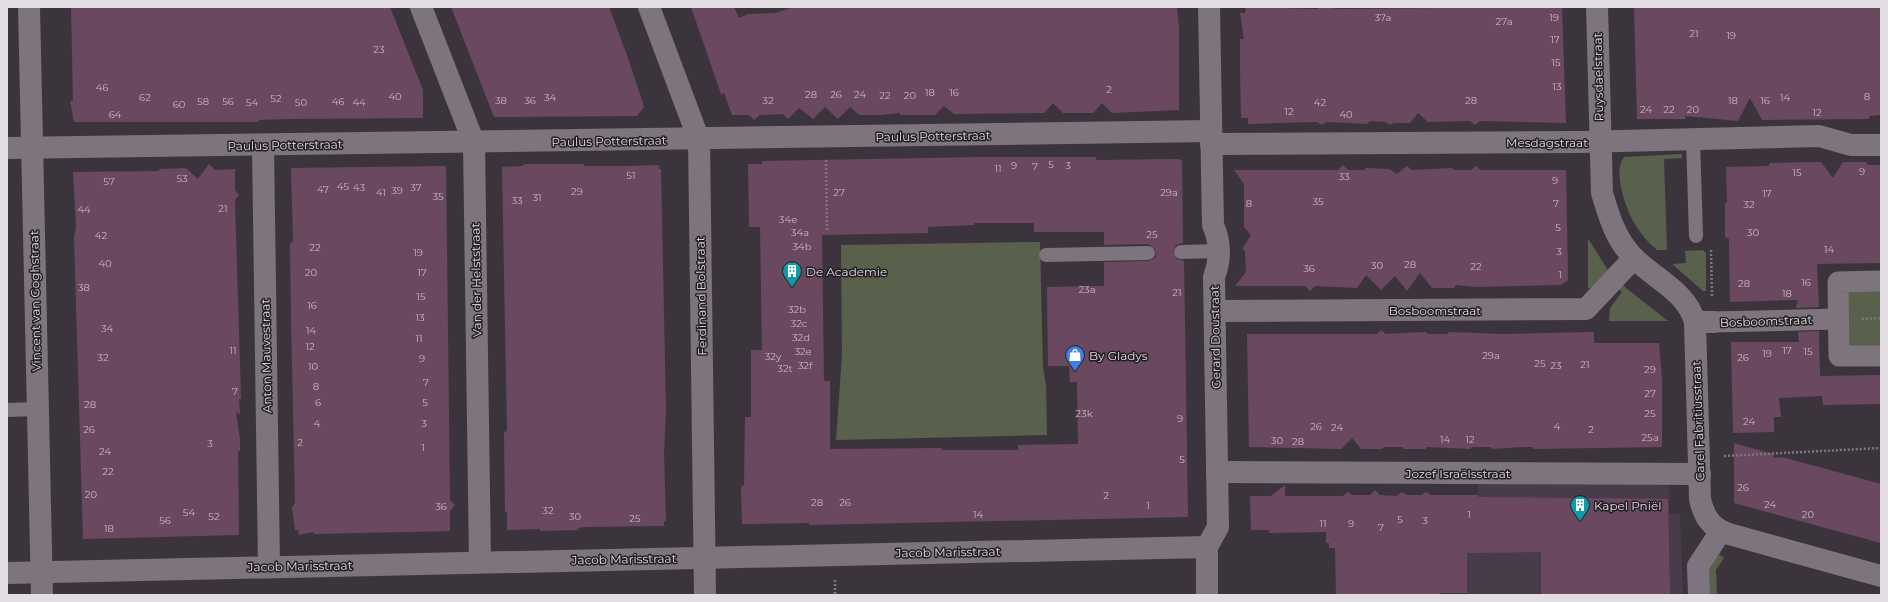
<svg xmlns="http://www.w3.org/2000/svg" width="1888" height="602" font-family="Montserrat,sans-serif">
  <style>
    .built { fill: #493c4a }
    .green { fill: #59604b }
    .building { fill: #6a4960; fill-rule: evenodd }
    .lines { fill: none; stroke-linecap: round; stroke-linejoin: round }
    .path { stroke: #7e777f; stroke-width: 2.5; stroke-dasharray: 2 2; stroke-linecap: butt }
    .service { stroke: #7d747e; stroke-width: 14 }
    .pedestrian { stroke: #7d747e; stroke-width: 21 }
    .minor { stroke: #7d747e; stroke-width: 22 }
    .tertiary { stroke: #7d747e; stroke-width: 22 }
    .labels { text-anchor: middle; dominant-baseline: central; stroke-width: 3; stroke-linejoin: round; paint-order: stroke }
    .number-label { font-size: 10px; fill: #c3b8c2 }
    .street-label { font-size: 12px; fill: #e1dde2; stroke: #211d21 }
    .poi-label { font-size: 12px; fill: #e1dde2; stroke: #211d21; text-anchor: start }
  </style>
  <rect width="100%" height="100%" fill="#3c343d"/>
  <polygon class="built" points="1669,482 1669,514 1680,514 1683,595 1467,595 1467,552 1478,552 1478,484"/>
  <g class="green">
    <path d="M1682,154V158L1664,159L1667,250H1657C1637,233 1626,212 1621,187C1619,176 1618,166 1624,157Z"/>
    <polygon points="1588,240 1589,240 1609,272 1594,288 1588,288"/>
    <polygon points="1040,242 1043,367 1046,385 1047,435 836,440 842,355 841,245"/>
    <polygon points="1703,250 1706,253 1706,291 1703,291 1672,264 1686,263 1685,251"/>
    <polygon points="1621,284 1668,321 1609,321 1610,308 1622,292 1618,289"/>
    <polygon points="1881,287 1881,350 1854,350 1845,345 1844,294 1852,288"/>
    <polygon points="1716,552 1724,558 1716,570 1717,595 1706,595 1705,566"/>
  </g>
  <g class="building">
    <polygon points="71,7 390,7 423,90 423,118 289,119 259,120 258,122 74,122 70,101 73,101"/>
    <polygon points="451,7 609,7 629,61 644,107 637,116 494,117"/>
    <polygon points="691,7 734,7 739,18 748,14 776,13 794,7 1177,7 1179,29 1179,110 1112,113 1102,103 1093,113 1063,113 1053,103 1044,113 954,114 944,106 935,115 900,115 900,113 881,115 859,115 850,107 838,119 825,107 813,119 799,108 788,119 783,114 760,115 754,120 749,115 732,115 724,93 721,94"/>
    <polygon points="1246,7 1318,9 1318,7 1341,9 1562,7 1566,123 1480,121 1475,125 1470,121 1428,122 1418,113 1410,123 1394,123 1390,125 1385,122 1370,121 1367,124 1327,122 1322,125 1317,122 1248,124 1248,118 1241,118 1240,67 1240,39 1244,39 1240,13 1245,13"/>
    <polygon points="1634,7 1881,7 1881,115 1869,116 1869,119 1762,120 1750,98 1738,121 1685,116 1686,119 1637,119"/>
    <path d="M981,157H1096V160L1179,159L1182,161L1183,243L1176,245L1173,252L1177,259L1184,261L1188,517L809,525V523L742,524L741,487L744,485L745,417H751V350H762L760,227H749L748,164H762V161ZM974,223H1034V232H1104V245L1148,244L1155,249L1156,257L1149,261L1104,262V286L1047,287L1048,366H1069L1070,382H1077L1078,444L1018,445V450H942V448L830,449V381H824L822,235L928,233V227L974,225Z"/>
    <polygon points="1821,162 1833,178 1843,162 1866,162 1868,165 1881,165 1881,263 1817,264 1819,307 1796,308 1798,300 1730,302 1729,239 1725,237 1725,204 1727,202 1726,167 1769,166 1770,163"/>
    <polygon points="209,164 215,170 235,169 235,190 239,195 235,200 241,399 239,399 240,414 236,412 240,439 240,451 238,451 239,535 83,539 74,237 76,227 73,172 158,171 160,169 186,168 198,179"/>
    <polygon points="524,164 584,164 584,166 627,166 659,165 659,169 661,169 666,410 664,454 666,521 664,521 664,526 585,527 578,528 578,530 540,531 540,529 507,530 507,512 505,512 504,432 507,431 502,167 523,166"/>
    <polygon points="1343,165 1348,170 1364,170 1366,168 1389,169 1397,174 1407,166 1412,170 1452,168 1454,170 1471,170 1476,166 1480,170 1566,170 1568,280 1561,285 1476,287 1456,285 1454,288 1432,288 1420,273 1407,291 1395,276 1381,290 1366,275 1357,288 1315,286 1310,291 1305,286 1235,286 1246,272 1245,252 1243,248 1251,235 1244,227 1244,184 1234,170 1338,170"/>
    <polygon points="446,166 450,500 455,505 450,511 450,531 314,534 313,532 299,535 298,530 295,530 292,507 295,503 291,318 290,243 293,242 291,168"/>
    <polygon points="1381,330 1386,334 1426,332 1428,334 1448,334 1449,332 1502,334 1594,332 1594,343 1659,343 1662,379 1662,447 1534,449 1532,447 1523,447 1492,449 1490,447 1472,447 1470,449 1427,447 1426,449 1404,449 1402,447 1384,447 1382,449 1361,449 1352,438 1341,449 1249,447 1247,334 1377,334"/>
    <polygon points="1819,331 1820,376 1881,375 1881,404 1823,405 1822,396 1779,398 1781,417 1774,417 1774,432 1733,433 1731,342 1799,342 1798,332"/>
    <polygon points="1734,443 1773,454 1774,458 1782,457 1881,484 1881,543 1734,503"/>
    <polygon points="1285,485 1285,496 1343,496 1348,492 1352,495 1370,495 1375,490 1380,495 1397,496 1402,492 1407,495 1421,495 1426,492 1431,495 1478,495 1478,497 1668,499 1670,595 1541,595 1541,552 1467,553 1467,593 1440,593 1440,595 1336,595 1335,548 1329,548 1329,543 1326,543 1326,532 1269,533 1269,530 1251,530 1250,496 1271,496"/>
  </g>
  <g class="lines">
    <g class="path">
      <polyline points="826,160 827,232"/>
      <polyline points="1711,250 1712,297"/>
      <polyline points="1862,319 1881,318"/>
      <polyline points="1724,456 1881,448"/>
      <polyline points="835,580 835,595"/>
    </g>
    <g class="service">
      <polyline points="1693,139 1696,236"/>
      <polyline points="1181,252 1219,251"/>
      <polyline points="1046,255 1148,253"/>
      <polyline points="7,410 38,409"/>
    </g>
    <g class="pedestrian">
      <polyline points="1881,281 1838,282 1839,356 1881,356"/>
      <polyline points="1713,322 1838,319"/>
    </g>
    <g class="minor">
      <polyline points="29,7 42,595"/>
      <polyline points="421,7 474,143 480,562"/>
      <path d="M1597,7L1602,193C1609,217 1616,240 1634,258C1655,279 1687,292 1695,322L1700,499C1704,517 1711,528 1729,534L1881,576"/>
      <polyline points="1211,144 1581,142 1819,136 1851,145 1881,145"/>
      <polyline points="263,146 269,567"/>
      <polyline points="7,148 1211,131"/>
      <polyline points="1215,311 1586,309 1634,258"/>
      <polyline points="1695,322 1713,322"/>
      <polyline points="1217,472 1700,474"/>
      <polyline points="7,573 1207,547"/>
      <path d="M1207,595V547L1218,527L1214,277C1221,259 1221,243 1213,225L1209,7"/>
      <polyline points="1699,595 1698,566 1721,531"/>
    </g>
    <polyline class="tertiary" points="649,7 699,140 705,595"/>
  </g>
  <defs>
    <symbol id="building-pin" viewBox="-11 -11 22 30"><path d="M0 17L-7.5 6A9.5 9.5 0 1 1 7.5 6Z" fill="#0f9aa8" stroke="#211d21"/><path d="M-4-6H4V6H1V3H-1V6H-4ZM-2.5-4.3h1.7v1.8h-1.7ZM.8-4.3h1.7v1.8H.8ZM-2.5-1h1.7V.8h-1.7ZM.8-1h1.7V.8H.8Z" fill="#fff"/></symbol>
    <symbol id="shop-pin" viewBox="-11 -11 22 30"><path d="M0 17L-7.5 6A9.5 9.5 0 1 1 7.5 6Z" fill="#3f7fe0" stroke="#211d21"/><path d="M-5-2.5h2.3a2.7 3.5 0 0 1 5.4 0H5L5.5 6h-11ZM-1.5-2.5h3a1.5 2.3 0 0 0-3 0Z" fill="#fff"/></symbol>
  </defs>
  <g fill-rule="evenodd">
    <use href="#building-pin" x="781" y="260" width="22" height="30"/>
    <use href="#shop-pin" x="1064" y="344" width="22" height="30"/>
    <use href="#building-pin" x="1569" y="494" width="22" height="30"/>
  </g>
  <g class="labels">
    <g class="number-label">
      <text x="1383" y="17">37a</text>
      <text x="1554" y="17">19</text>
      <text x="1504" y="21">27a</text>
      <text x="1694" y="33">21</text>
      <text x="1731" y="35">19</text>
      <text x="1555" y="39">17</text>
      <text x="379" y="49">23</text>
      <text x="1556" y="62">15</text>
      <text x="1557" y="86">13</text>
      <text x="102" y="87">46</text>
      <text x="1109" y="89">2</text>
      <text x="930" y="92">18</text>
      <text x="954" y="92">16</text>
      <text x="811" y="94">28</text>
      <text x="836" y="94">26</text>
      <text x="860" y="94">24</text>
      <text x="885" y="95">22</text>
      <text x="910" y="95">20</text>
      <text x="395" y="96">40</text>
      <text x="1867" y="96">8</text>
      <text x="145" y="97">62</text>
      <text x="550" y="97">34</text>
      <text x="1785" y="97">14</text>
      <text x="276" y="98">52</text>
      <text x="501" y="100">38</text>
      <text x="530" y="100">36</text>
      <text x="768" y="100">32</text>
      <text x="1471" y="100">28</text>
      <text x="1733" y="100">18</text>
      <text x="1765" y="100">16</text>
      <text x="203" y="101">58</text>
      <text x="228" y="101">56</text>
      <text x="338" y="101">46</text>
      <text x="252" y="102">54</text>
      <text x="301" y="102">50</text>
      <text x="359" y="102">44</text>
      <text x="1320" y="102">42</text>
      <text x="179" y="104">60</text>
      <text x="1646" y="109">24</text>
      <text x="1669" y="109">22</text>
      <text x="1693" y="109">20</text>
      <text x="1289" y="111">12</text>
      <text x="1817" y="112">12</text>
      <text x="115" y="114">64</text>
      <text x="1346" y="114">40</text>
      <text x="1051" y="164">5</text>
      <text x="1014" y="165">9</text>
      <text x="1068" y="165">3</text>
      <text x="1035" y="166">7</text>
      <text x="998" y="168">11</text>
      <text x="1862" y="171">9</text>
      <text x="1797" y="172">15</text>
      <text x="631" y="175">51</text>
      <text x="1344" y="176">33</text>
      <text x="182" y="178">53</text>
      <text x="1555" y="180">9</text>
      <text x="109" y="181">57</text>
      <text x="343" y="186">45</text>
      <text x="359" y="187">43</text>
      <text x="416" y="187">37</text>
      <text x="323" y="189">47</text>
      <text x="397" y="190">39</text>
      <text x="577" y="191">29</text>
      <text x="381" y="192">41</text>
      <text x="839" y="192">27</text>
      <text x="1169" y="192">29a</text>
      <text x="1767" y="193">17</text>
      <text x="438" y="196">35</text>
      <text x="537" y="197">31</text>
      <text x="517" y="200">33</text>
      <text x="1318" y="201">35</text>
      <text x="1249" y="203">8</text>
      <text x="1556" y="203">7</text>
      <text x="1749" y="204">32</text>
      <text x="223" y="208">21</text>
      <text x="84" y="209">44</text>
      <text x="788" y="219">34e</text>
      <text x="1558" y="227">5</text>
      <text x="800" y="232">34a</text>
      <text x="1753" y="232">30</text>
      <text x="1152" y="234">25</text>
      <text x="101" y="235">42</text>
      <text x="802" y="246">34b</text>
      <text x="315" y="247">22</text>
      <text x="1829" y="249">14</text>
      <text x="1559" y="251">3</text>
      <text x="418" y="252">19</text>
      <text x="105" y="263">40</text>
      <text x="1410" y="264">28</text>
      <text x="1377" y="265">30</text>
      <text x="1476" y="266">22</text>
      <text x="1309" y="268">36</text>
      <text x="311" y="272">20</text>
      <text x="422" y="272">17</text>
      <text x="1560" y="274">1</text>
      <text x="1806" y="282">16</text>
      <text x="1744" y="283">28</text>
      <text x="84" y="287">38</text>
      <text x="1087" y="289">23a</text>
      <text x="1177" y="292">21</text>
      <text x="1787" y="293">18</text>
      <text x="421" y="296">15</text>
      <text x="312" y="305">16</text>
      <text x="797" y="309">32b</text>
      <text x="420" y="317">13</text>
      <text x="799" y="323">32c</text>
      <text x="107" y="328">34</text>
      <text x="311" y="330">14</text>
      <text x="801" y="337">32d</text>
      <text x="419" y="338">11</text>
      <text x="310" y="346">12</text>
      <text x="233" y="350">11</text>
      <text x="1787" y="350">17</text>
      <text x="803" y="351">32e</text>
      <text x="1808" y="351">15</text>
      <text x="1767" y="353">19</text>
      <text x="1491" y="355">29a</text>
      <text x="773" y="356">32y</text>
      <text x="103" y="357">32</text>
      <text x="1743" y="357">26</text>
      <text x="422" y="358">9</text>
      <text x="1540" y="363">25</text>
      <text x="1585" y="364">21</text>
      <text x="805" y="365">32f</text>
      <text x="1556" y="365">23</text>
      <text x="313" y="366">10</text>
      <text x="785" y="368">32t</text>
      <text x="1650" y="369">29</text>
      <text x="426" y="382">7</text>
      <text x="316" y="386">8</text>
      <text x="235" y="391">7</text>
      <text x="1650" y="393">27</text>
      <text x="318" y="402">6</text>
      <text x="425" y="402">5</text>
      <text x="90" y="404">28</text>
      <text x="1084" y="413">23k</text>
      <text x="1650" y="413">25</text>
      <text x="1180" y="418">9</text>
      <text x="1749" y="421">24</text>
      <text x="317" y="423">4</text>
      <text x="424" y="423">3</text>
      <text x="1316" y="426">26</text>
      <text x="1557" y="426">4</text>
      <text x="1337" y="427">24</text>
      <text x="89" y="429">26</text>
      <text x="1591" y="429">2</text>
      <text x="1650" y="437">25a</text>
      <text x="1445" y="439">14</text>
      <text x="1470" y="439">12</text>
      <text x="1277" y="440">30</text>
      <text x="1298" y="441">28</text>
      <text x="300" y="442">2</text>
      <text x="210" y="443">3</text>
      <text x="423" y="447">1</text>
      <text x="105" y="451">24</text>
      <text x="1182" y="459">5</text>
      <text x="108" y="471">22</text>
      <text x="1743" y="487">26</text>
      <text x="91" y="494">20</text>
      <text x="1106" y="495">2</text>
      <text x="817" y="502">28</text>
      <text x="845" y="502">26</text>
      <text x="1770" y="504">24</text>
      <text x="1148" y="505">1</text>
      <text x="441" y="506">36</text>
      <text x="548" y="510">32</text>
      <text x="189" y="512">54</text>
      <text x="978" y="514">14</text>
      <text x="1469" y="514">1</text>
      <text x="1808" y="514">20</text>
      <text x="214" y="516">52</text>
      <text x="575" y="516">30</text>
      <text x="635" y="518">25</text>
      <text x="1400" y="519">5</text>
      <text x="165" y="520">56</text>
      <text x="1425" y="520">3</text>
      <text x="1323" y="523">11</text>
      <text x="1351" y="523">9</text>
      <text x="1381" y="527">7</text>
      <text x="109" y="528">18</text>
    </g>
    <g class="street-label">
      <text transform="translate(1598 77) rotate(-91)">Ruysdaelstraat</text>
      <text transform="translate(933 136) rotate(-1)">Paulus Potterstraat</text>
      <text transform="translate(609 141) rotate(-1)">Paulus Potterstraat</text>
      <text x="1547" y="142">Mesdagstraat</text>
      <text transform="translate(285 145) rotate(-1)">Paulus Potterstraat</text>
      <text transform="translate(476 280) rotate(-91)">Van der Helststraat</text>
      <text transform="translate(701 296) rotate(-91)">Ferdinand Bolstraat</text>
      <text transform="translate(35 301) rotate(-91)">Vincent van Goghstraat</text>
      <text x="1435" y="310">Bosboomstraat</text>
      <text transform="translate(1766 321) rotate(-2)">Bosboomstraat</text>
      <text transform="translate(1215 337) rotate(-91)">Gerard Doustraat</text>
      <text transform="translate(266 356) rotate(-91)">Anton Mauvestraat</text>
      <text transform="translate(1698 421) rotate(-92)">Carel Fabritiusstraat</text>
      <text x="1458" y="473">Jozef Israëlsstraat</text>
      <text transform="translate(948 552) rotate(-1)">Jacob Marisstraat</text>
      <text transform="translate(624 559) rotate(-1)">Jacob Marisstraat</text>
      <text transform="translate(300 566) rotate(-1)">Jacob Marisstraat</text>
    </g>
    <g class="poi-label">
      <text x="806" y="271">De Academie</text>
      <text x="1089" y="355">By Gladys</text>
      <text x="1594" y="505">Kapel Pniël</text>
    </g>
  </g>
  <rect width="1888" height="602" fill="none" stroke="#e1dde2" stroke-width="16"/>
</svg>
